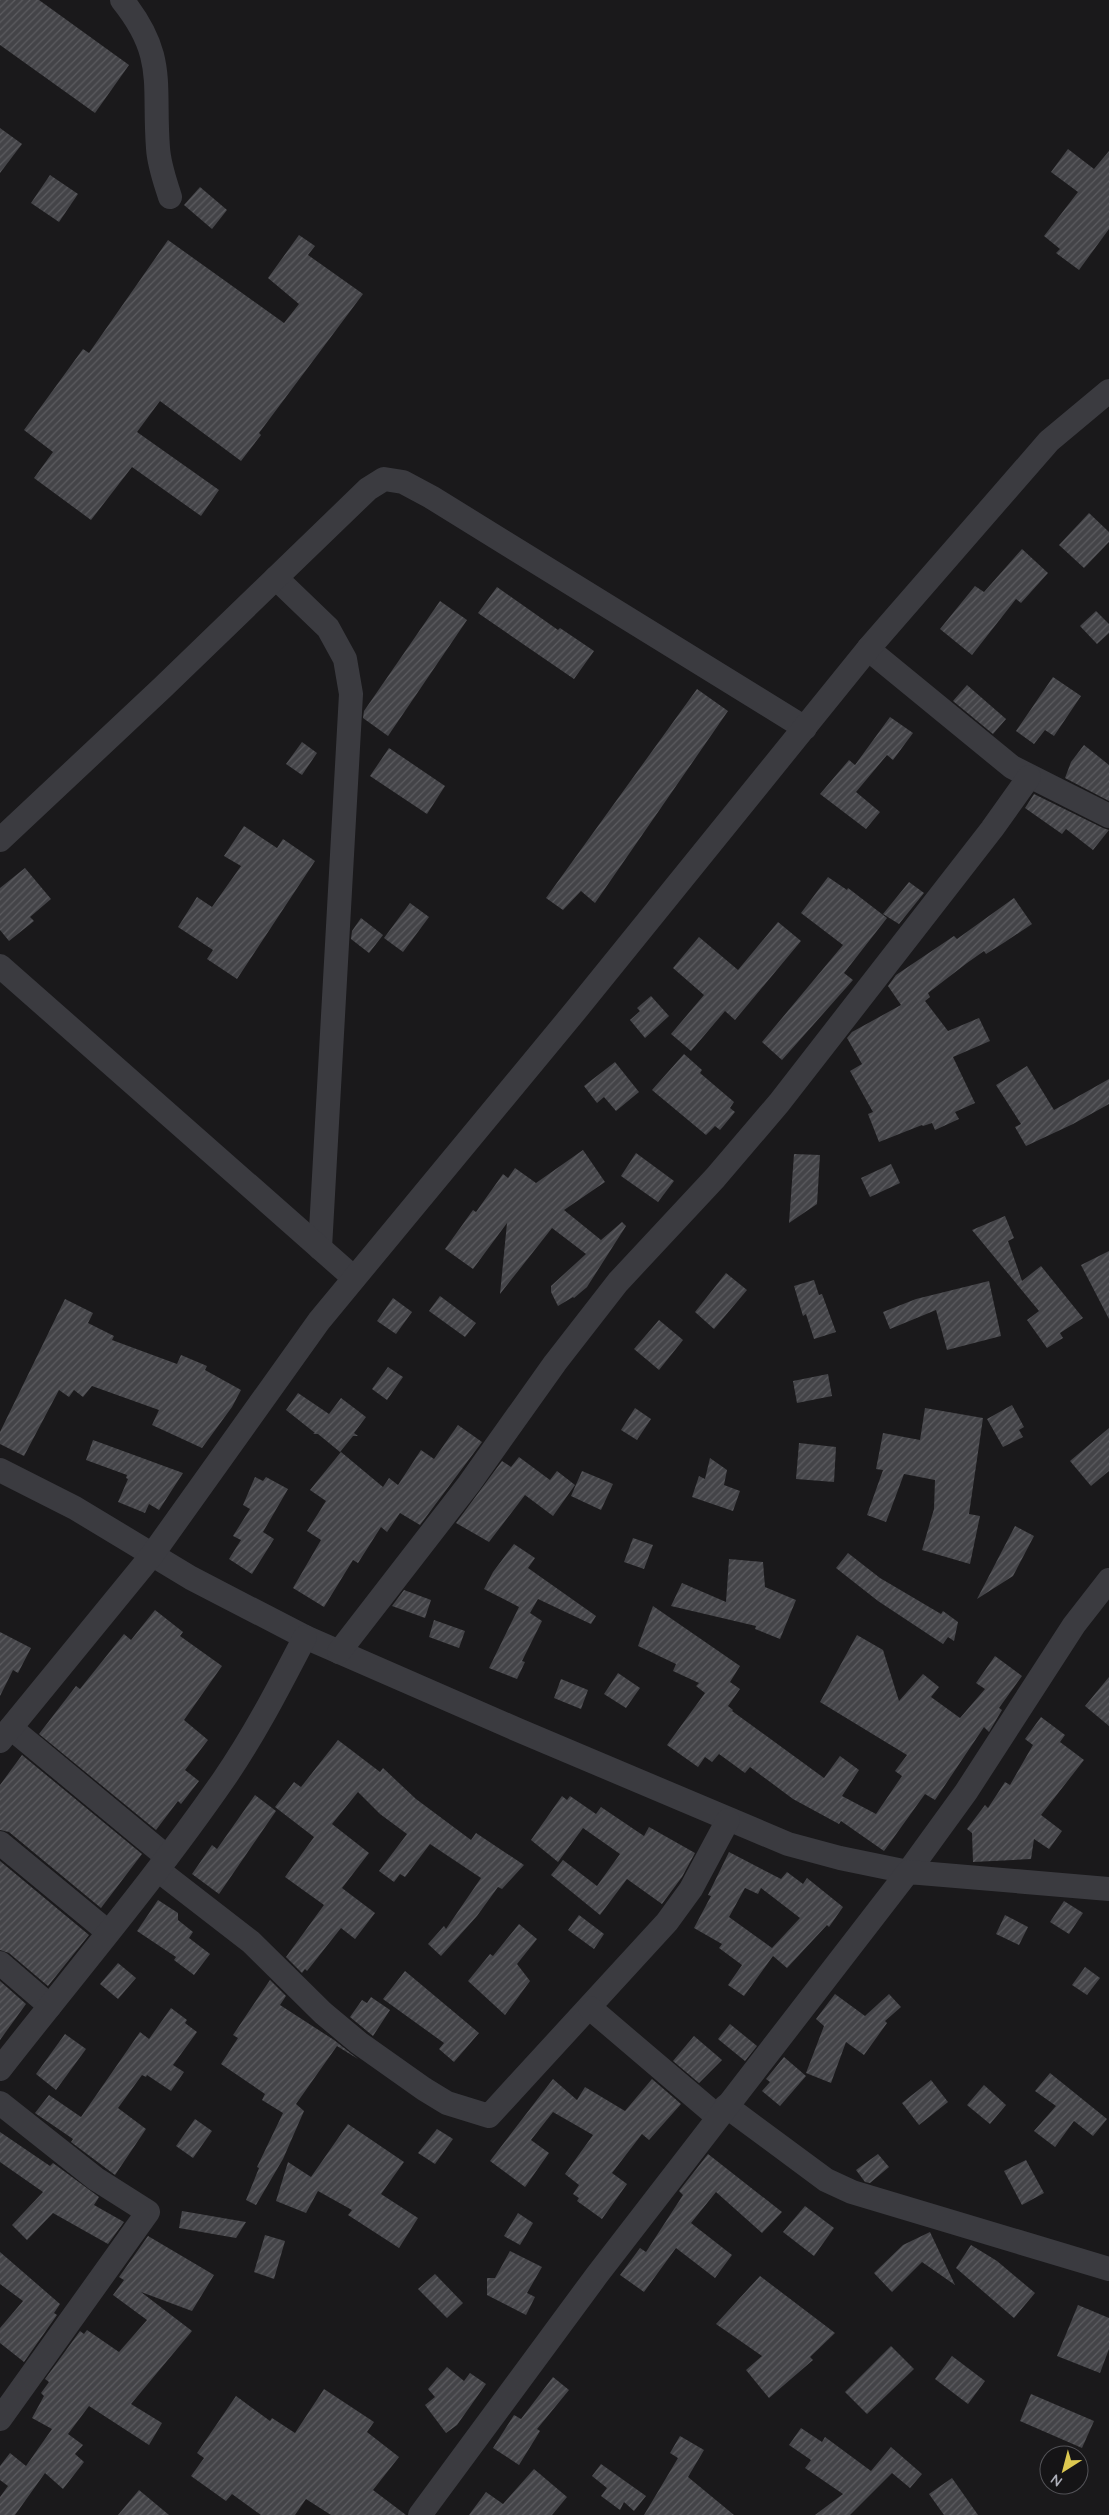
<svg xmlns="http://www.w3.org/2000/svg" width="1109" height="2515" font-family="Quicksand,sans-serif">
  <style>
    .building { fill: url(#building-hatch); fill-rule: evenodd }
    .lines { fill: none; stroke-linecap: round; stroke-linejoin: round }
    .minor { stroke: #3b3b40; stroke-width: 24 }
  </style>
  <defs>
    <pattern id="building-hatch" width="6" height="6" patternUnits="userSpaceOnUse" patternTransform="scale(1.25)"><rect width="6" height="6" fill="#444448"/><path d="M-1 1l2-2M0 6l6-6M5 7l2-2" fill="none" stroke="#5c5c60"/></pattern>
  </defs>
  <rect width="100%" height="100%" fill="#1a191b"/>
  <g class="building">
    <polygon points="0,0 39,0 129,65 95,113 0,45"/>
    <polygon points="0,128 22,144 0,173"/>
    <polygon points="1068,149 1094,169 1109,151 1109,229 1079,270 1056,253 1060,249 1044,236 1078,192 1051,172"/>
    <polygon points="50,175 78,194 59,222 31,203"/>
    <polygon points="200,187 227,210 212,229 184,205"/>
    <polygon points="299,235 315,246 308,255 363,294 259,433 261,435 241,461 160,401 137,432 219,490 201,516 132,467 91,520 34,478 53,452 24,430 83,349 89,353 168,240 284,323 299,304 268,278"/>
    <polygon points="1089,513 1109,532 1109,542 1084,568 1059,545"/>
    <polygon points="1022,549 1048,573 1021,603 1016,599 972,655 940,629 975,586 984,592"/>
    <polygon points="497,587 558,630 560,628 594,651 574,679 478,613"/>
    <polygon points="440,601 467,620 388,736 363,718 364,711"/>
    <polygon points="1096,611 1109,624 1109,633 1097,644 1080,626"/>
    <polygon points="1053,677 1081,696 1054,736 1045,730 1034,744 1016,731"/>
    <polygon points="967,685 1006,719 993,734 953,701"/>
    <polygon points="697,689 728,711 595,903 581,891 563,910 546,898"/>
    <polygon points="890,717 913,733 893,760 887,755 856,792 880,812 866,829 820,794 849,760 855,765"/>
    <polygon points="302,742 317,753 302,775 286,764"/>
    <polygon points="1084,745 1109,765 1109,801 1065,778 1071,762"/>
    <polygon points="389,748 445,786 427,814 370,776"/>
    <polygon points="1034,794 1103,828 1109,830 1093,850 1066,829 1062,834 1025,808"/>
    <polygon points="244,826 277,848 283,839 315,861 237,979 207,959 213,950 178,927 197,897 212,907 241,866 224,856"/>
    <polygon points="25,868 51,899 30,917 34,921 9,941 0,930 0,888"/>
    <polygon points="828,877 847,890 848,888 887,918 844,973 853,980 782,1060 762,1042 843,945 801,913"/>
    <polygon points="909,882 924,893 899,924 883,914"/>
    <polygon points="1014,898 1032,924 1005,942 986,954 984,951 967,963 928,993 930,997 925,1001 948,1031 979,1018 990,1041 953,1057 975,1103 955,1112 959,1119 935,1130 932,1123 923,1126 922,1125 879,1142 868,1114 873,1112 850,1071 862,1064 847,1038 852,1032 901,1005 888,986 896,975 954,936 957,939"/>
    <polygon points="410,903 429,917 403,952 384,938"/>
    <polygon points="361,918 383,935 369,953 351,939 352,931"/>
    <polygon points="778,922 801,941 735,1020 725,1011 691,1051 671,1034 704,995 673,968 699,937 738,970"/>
    <polygon points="651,996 669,1016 645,1038 630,1020 640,1011 637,1008"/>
    <polygon points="684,1054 702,1070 700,1073 734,1102 730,1108 735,1112 720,1130 715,1126 706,1135 652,1090"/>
    <polygon points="615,1062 639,1092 616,1111 604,1097 597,1103 584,1086"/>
    <polygon points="1027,1066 1054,1110 1109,1079 1109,1104 1073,1124 1026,1146 1015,1127 1021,1124 996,1085"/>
    <polygon points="583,1150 605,1182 564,1210 601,1240 622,1222 626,1226 587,1287 574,1298 573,1297 558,1306 551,1292 551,1286 586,1254 552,1228 500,1294 507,1223 473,1269 445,1249 473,1210 476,1212 503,1174 508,1178 515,1168 536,1183"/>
    <polygon points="636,1153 674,1181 658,1202 621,1176"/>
    <polygon points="794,1154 820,1155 817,1204 789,1223"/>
    <polygon points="891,1164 900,1183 870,1197 861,1178"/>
    <polygon points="1005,1216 1014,1238 1008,1241 1022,1281 1041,1266 1083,1318 1060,1333 1063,1338 1047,1348 1027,1320 1039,1311 972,1230"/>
    <polygon points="1109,1251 1109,1319 1081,1265"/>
    <polygon points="726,1273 747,1290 714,1329 695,1312"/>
    <polygon points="814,1280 819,1295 822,1294 836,1332 814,1339 806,1314 803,1316 794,1286"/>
    <polygon points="989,1281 1001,1336 947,1350 936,1310 890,1329 883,1312 916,1299"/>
    <polygon points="440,1296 476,1323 465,1337 429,1311"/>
    <polygon points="393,1298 412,1312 396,1334 377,1321"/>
    <polygon points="65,1299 93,1313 88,1323 114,1336 112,1340 177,1364 181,1355 207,1366 205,1370 241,1390 232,1407 202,1448 152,1425 159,1410 92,1386 83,1397 74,1390 69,1397 59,1390 24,1456 0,1444 0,1432"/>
    <polygon points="659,1320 683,1340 659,1370 634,1349"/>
    <polygon points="388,1367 403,1377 387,1400 372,1389"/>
    <polygon points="828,1374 832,1396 797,1403 793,1381"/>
    <polygon points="298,1393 329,1414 341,1398 366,1417 354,1433 358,1436 353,1436 340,1452 318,1434 313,1434 315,1433 286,1410"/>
    <polygon points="1012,1405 1024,1427 1019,1430 1023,1437 1003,1447 987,1419"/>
    <polygon points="635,1408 651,1419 637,1440 621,1430"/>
    <polygon points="925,1408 983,1418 969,1514 980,1516 970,1564 922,1550 934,1509 935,1480 904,1474 886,1522 867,1515 883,1470 876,1469 883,1433 920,1440"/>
    <polygon points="458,1425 482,1442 420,1525 400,1513 387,1532 381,1527 358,1563 353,1560 324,1607 293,1588 321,1540 307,1531 326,1501 310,1490 341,1452 383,1487 389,1478 398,1485 421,1450 434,1459"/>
    <polygon points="1109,1428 1109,1471 1091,1486 1070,1461"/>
    <polygon points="93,1440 183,1473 159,1510 149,1504 145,1513 118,1502 128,1479 126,1478 127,1475 86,1460"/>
    <polygon points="799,1443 836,1447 834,1482 796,1479"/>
    <polygon points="519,1457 550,1480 557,1471 575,1485 553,1516 525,1495 489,1542 456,1523 502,1461 511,1467"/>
    <polygon points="710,1458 727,1470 724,1485 740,1491 733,1511 692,1497 699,1476 705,1479"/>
    <polygon points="582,1471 613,1484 601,1510 571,1496"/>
    <polygon points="255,1477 263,1481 266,1477 288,1489 263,1532 274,1539 252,1574 229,1559 241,1540 233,1536 250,1509 243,1505"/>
    <polygon points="1015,1526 1034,1536 1013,1576 977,1599"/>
    <polygon points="633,1538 653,1545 644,1569 624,1562"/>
    <polygon points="514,1544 535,1558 528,1568 596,1616 591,1624 538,1599 530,1613 542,1621 522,1661 525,1662 517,1679 489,1668 519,1607 484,1589 493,1572"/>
    <polygon points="848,1553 880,1578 941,1614 943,1611 958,1622 954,1641 948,1637 943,1644 878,1601 836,1568"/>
    <polygon points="729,1559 763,1562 765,1587 796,1600 780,1639 755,1629 756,1626 671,1606 682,1583 726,1602"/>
    <polygon points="404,1590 431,1600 425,1618 392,1606"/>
    <polygon points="653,1606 740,1666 730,1682 740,1689 728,1706 733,1710 732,1711 824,1778 840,1756 859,1770 842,1796 876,1814 902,1776 895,1771 907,1755 820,1702 857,1635 883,1650 899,1701 923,1674 939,1687 931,1697 960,1718 985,1689 976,1683 995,1656 1022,1676 999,1708 1002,1710 989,1732 984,1727 935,1800 925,1794 884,1851 841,1821 839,1824 793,1799 750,1767 745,1773 719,1754 712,1762 705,1757 698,1767 667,1745 705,1693 696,1686 699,1683 673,1671 676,1664 638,1646"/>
    <polygon points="155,1610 183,1632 180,1636 222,1666 184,1720 208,1740 185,1770 199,1781 181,1804 178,1801 156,1830 39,1734 76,1686 80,1689 124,1634 131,1640"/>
    <polygon points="434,1620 465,1631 459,1648 429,1637"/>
    <polygon points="0,1632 31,1648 18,1673 13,1670 0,1696"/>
    <polygon points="618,1673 640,1688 626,1708 604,1694"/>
    <polygon points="1109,1677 1109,1726 1085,1706"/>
    <polygon points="561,1679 588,1690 581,1709 554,1698"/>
    <polygon points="1041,1717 1065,1735 1060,1742 1084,1760 1041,1815 1062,1831 1049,1849 1034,1839 1031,1859 973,1862 972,1833 967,1829 985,1805 988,1808 1005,1782 1010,1785 1033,1745 1025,1739"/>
    <polygon points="338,1740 380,1772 383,1768 416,1799 471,1840 476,1833 524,1865 502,1889 498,1887 477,1916 441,1956 428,1944 444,1926 446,1929 481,1878 430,1844 405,1877 400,1874 394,1882 379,1871 407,1834 380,1814 358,1792 332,1824 369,1853 342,1888 375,1913 355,1939 341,1928 307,1971 305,1969 302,1973 286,1957 324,1905 285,1877 314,1837 275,1807 294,1782 301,1787"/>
    <polygon points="22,1755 142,1854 101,1908 9,1832 0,1830 0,1785"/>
    <polygon points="255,1795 276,1811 219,1894 192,1874 212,1845 217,1849"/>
    <polygon points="562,1796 567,1800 570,1796 596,1814 601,1807 644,1836 649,1827 695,1853 682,1877 662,1904 627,1879 600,1915 551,1875 563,1860 597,1886 620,1854 583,1828 558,1862 531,1840"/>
    <path d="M729,1852L781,1879L787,1872L803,1884L807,1878L843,1907L829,1927L827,1925L787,1968L773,1956L744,1996L728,1985L742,1965L719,1948L722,1944L694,1928L711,1896L708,1895ZM745,1888L758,1894L761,1888L800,1918L772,1948L729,1917Z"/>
    <polygon points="0,1861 89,1935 48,1986 9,1953 0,1950"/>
    <polygon points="158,1900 178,1913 178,1920 193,1932 189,1938 210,1954 194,1975 174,1960 176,1957 137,1931"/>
    <polygon points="1064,1901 1083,1913 1069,1934 1050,1922"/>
    <polygon points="579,1915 604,1934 594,1949 568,1930"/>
    <polygon points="1005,1915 1028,1927 1019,1945 996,1934"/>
    <polygon points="519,1924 537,1939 517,1964 530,1981 505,2015 468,1981 490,1954 493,1956"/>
    <polygon points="118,1963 136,1978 118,1999 100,1984"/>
    <polygon points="1085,1967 1100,1978 1087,1995 1072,1985"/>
    <polygon points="405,1971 479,2033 454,2062 439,2049 444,2043 383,1999"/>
    <polygon points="270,1980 286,1996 280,2005 334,2040 358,2059 337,2046 296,2104 304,2111 283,2159 256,2205 246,2200 259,2168 257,2167 283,2113 262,2100 265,2094 221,2064 238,2038 233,2035"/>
    <polygon points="0,1981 26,2004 0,2040"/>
    <polygon points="835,1994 865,2016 889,1994 901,2007 885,2021 887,2023 864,2055 846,2042 831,2083 806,2073 824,2026 816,2019"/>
    <polygon points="371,1997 390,2010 373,2036 350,2017 362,2000 367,2003"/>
    <polygon points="171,2008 187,2020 185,2023 197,2032 173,2065 184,2072 171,2091 147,2075 146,2077 142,2075 118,2108 146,2129 115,2175 71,2142 73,2139 35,2113 49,2095 81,2117 140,2032 149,2039"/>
    <polygon points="730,2024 757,2046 745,2061 718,2039"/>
    <polygon points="65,2034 86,2049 56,2090 36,2074"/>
    <polygon points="694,2036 722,2060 699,2083 673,2061"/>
    <polygon points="784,2057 806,2076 780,2106 762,2091 770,2082 766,2079"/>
    <polygon points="1050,2073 1107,2119 1093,2136 1074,2121 1055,2147 1034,2131 1056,2106 1035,2091"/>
    <polygon points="553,2079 577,2100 585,2087 625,2111 652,2079 681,2104 649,2140 642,2134 612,2173 627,2184 602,2219 577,2201 579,2198 573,2194 579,2185 565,2174 593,2135 553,2112 531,2140 549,2153 525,2187 490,2161"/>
    <polygon points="931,2080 948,2102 919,2125 902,2103"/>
    <polygon points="984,2085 1006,2105 990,2124 967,2105"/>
    <polygon points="195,2119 212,2131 193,2158 176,2146"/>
    <polygon points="348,2124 404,2162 381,2194 418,2218 399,2248 348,2215 352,2210 318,2191 306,2213 276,2201 288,2162 311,2177"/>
    <polygon points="437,2129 453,2139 435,2164 418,2153"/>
    <polygon points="0,2132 50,2166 53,2163 99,2197 94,2205 124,2222 108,2244 53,2213 27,2240 12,2225 43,2192 0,2162"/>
    <polygon points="708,2154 782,2212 762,2233 716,2192 691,2223 732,2255 715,2278 676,2248 644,2292 620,2275 640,2248 646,2252 683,2195 679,2191"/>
    <polygon points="878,2154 889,2167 870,2183 865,2182 856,2170"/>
    <polygon points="1026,2160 1044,2193 1022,2205 1004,2171"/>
    <polygon points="805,2206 834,2228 814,2256 783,2232"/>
    <polygon points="182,2211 246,2222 236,2238 179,2228"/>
    <polygon points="518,2213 533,2223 520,2245 504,2236"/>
    <polygon points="930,2232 955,2285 922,2262 892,2292 874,2273 903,2245"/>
    <polygon points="265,2235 285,2241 274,2279 254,2272"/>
    <polygon points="148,2236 214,2275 192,2311 141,2292 192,2331 131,2404 162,2423 149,2445 89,2406 68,2434 83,2445 75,2454 84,2462 63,2489 45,2473 15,2515 0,2515 0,2497 8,2486 0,2480 0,2466 10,2453 26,2466 52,2429 32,2418 44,2396 41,2393 49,2382 45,2379 80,2331 84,2334 87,2330 119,2352 147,2320 113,2295 124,2280 119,2277"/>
    <polygon points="971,2245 997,2261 1035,2293 1014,2318 956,2268"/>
    <polygon points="510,2251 542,2267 527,2293 535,2297 526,2315 487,2295 487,2278 495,2278"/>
    <polygon points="0,2252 60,2304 54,2313 57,2315 24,2362 0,2343 0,2328 23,2301 0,2284"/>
    <polygon points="435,2274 463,2303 447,2318 418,2289"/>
    <polygon points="760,2276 835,2333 810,2357 813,2360 769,2398 746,2370 762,2356 716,2324"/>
    <polygon points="1078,2305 1109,2318 1109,2349 1100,2373 1057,2356"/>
    <polygon points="891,2346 914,2369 867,2414 845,2392"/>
    <polygon points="952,2356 985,2381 968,2404 935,2379"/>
    <polygon points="447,2367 464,2381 470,2373 486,2384 457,2425 446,2433 425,2405 435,2397 428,2389"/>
    <polygon points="553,2377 569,2390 537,2429 540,2431 519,2465 493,2448 514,2415 521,2419"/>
    <polygon points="324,2389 374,2422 367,2432 399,2457 373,2490 406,2515 331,2515 306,2499 295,2515 261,2515 232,2494 226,2501 191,2476 204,2458 197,2453 236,2396 270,2421 272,2418 295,2433"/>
    <polygon points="1031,2394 1094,2421 1082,2448 1020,2421"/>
    <polygon points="801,2428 822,2442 825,2437 871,2471 891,2447 922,2474 910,2488 892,2473 850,2515 815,2515 843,2494 805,2468 811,2460 789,2445"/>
    <polygon points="680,2436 704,2450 688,2477 734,2515 644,2515 678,2458 670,2453"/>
    <polygon points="601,2464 646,2496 634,2511 624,2502 620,2510 601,2496 607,2488 592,2476"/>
    <polygon points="534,2469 567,2497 552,2515 469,2515 486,2492 503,2504"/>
    <polygon points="952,2478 978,2515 944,2515 929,2494"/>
    <polygon points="139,2490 169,2515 118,2515"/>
  </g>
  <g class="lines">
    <g class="minor">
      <path d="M122,0C167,56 153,84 158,148C159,165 165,181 170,197"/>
      <polyline points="276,578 328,628 345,659 351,694 320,1248"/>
      <polyline points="868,649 1012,767 1109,816"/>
      <polyline points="0,840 162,688 368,489 384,479 403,482 431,497 805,728"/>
      <polyline points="0,966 354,1278"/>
      <polyline points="0,1470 75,1508 191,1578 305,1637 518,1730 788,1844 840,1858 908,1872 966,1792 1074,1625 1109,1580"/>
      <polyline points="339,1652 469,1484 555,1363 618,1282 715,1178 779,1103 992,829 1029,777"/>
      <polyline points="11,1728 167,1857"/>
      <polyline points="0,1741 152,1555 319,1321 576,1010 868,649 1049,441 1109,391"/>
      <polyline points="0,1843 108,1932"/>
      <polyline points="158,1870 251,1942 323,2013 359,2043 424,2089 447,2103 489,2116 667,1922 691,1889 728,1820"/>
      <polyline points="0,1963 50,2006"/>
      <polyline points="590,2008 718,2117"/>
      <path d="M0,2069C75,1973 155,1879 224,1779C255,1734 280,1685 305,1637"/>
      <polyline points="0,2103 96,2179 148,2212 0,2419"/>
      <polyline points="726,2106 826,2180 852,2192 1109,2269"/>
      <polyline points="420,2515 597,2275 908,1872 1109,1889"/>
    </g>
  </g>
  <g transform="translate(1064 2470) rotate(216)"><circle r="24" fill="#151416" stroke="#525257"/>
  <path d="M0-4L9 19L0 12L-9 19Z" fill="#dcc850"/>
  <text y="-8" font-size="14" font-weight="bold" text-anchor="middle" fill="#adafb9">N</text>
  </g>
</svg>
